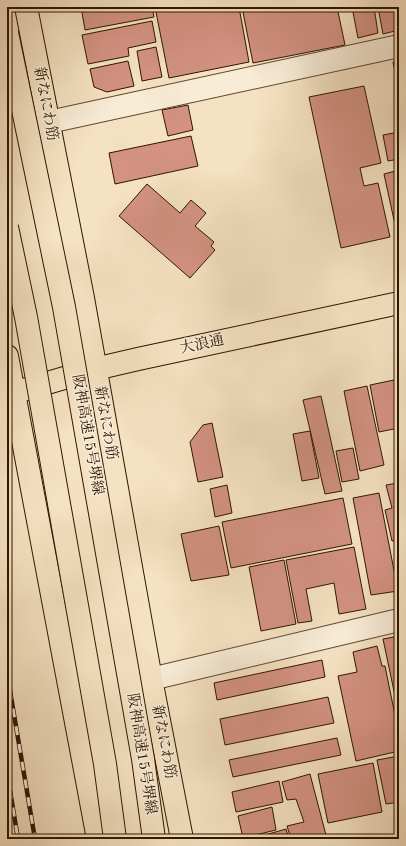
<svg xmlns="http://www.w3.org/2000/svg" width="406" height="846" font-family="'Old Standard TT','Noto Serif JP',serif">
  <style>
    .building { fill: #d39283; stroke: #2f1500 }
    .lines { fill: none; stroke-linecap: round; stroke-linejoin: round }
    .street-casing { stroke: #604830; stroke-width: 24 }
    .primary-casing { stroke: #2f1500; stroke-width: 24 }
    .street { stroke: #f8ecd7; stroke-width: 22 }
    .primary { stroke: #f5e2c2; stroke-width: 22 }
    .rail-casing { stroke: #2f1500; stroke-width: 4.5 }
    .rail { stroke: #f8ecd7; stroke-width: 3; stroke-dasharray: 9; stroke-linecap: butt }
    .highway-bridge-casing { stroke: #2f1500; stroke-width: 24; stroke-linecap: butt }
    .highway-bridge { stroke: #f5e2c2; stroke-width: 22 }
    .labels { text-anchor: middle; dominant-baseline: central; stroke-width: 3; stroke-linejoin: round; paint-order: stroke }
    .street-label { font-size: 15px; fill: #2f1500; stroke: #f8ecd7 }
  </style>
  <rect width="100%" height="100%" fill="#f5e2c2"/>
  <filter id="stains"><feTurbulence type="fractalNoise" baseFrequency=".005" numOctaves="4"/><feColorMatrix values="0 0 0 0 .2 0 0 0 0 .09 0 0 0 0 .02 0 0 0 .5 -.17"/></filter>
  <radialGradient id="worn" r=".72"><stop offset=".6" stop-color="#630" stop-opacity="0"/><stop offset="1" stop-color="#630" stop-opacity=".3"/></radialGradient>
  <g class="building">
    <polygon points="81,7 152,7 154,17 85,30"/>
    <polygon points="155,7 239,7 249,62 169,78"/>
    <polygon points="242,7 337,7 345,45 253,63"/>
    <polygon points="352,7 374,7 378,33 358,38"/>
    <polygon points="378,7 399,7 399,30 383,34"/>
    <polygon points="152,21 156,42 128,48 129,56 88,64 82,35"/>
    <polygon points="156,47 162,77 142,81 137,51"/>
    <polygon points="128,61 134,86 107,92 94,87 90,69"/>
    <polygon points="399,61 399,91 393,62"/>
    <polygon points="364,86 381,163 360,168 364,186 378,183 390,237 341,248 309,97"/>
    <polygon points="188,105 193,130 168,136 162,110"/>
    <polygon points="399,132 399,159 388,161 383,135"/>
    <polygon points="191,136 198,166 115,184 109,153"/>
    <polygon points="399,170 399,234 397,234 384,174"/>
    <polygon points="147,184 180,213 191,200 206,213 195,226 214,242 211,246 215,250 190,278 119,216"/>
    <polygon points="394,380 399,405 399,428 379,432 370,385"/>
    <polygon points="367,386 384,465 360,471 344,391"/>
    <polygon points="321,396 342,491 325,494 303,400"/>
    <polygon points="212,423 223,477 198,482 190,442 203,425"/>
    <polygon points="310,431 319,478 302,481 293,434"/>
    <polygon points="353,448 359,479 342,482 336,451"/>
    <polygon points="398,483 399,540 392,541 385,510 392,508 386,485"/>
    <polygon points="227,485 232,513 215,517 210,489"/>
    <polygon points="379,493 398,591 371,595 353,498"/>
    <polygon points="343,498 352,544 231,568 222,522"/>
    <polygon points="219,526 229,575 191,581 181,534"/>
    <polygon points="354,547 366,609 339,614 334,583 306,589 312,621 298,623 286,560"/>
    <polygon points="284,560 296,624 261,631 249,567"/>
    <polygon points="399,636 399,715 383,639"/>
    <polygon points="377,646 382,666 385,666 399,735 399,751 356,761 338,676 357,672 353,652"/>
    <polygon points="322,660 325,677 217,700 214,683"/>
    <polygon points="328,697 334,723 225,745 220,719"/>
    <polygon points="337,738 341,755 233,777 229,760"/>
    <polygon points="399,756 399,802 386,804 377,760"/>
    <polygon points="373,763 382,812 328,823 318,774"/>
    <polygon points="310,774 327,839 291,839 287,826 304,822 296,799 287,800 282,782"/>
    <polygon points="279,781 283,802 236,812 232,792"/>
    <polygon points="272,807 276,830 243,838 238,816"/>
    <polygon points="286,829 289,839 251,839"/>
  </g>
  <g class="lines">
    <defs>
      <g id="street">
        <polyline points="49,122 399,46"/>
        <polyline points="151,679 399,620"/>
      </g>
      <g id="primary">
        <polyline points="26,7 83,298 151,679 182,839"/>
        <polyline points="7,356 98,839"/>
        <polyline points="20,391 95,369 138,359 399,303"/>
      </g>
    </defs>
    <use href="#street" class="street-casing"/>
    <use href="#primary" class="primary-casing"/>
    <use href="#street" class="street"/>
    <use href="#primary" class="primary"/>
    <defs>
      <g id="rail">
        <polyline points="7,673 35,839"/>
        <polyline points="7,772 18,839"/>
      </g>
    </defs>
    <use href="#rail" class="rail-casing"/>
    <use href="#rail" class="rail"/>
    <defs>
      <g id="highway-bridge">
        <polyline points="7,33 64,307 143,759 154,839"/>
        <polyline points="7,227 26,317 105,764 115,839"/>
      </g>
    </defs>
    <use href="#highway-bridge" class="highway-bridge-casing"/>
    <use href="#highway-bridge" class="highway-bridge"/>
  </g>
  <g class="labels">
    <g class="street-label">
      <text transform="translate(45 104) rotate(79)">新なにわ筋</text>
      <text transform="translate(202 345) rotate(-12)">大浪通</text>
      <text transform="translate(105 423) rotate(80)">新なにわ筋</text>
      <text transform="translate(87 435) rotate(80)">阪神高速15号堺線</text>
      <text transform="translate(163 742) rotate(79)">新なにわ筋</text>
      <text transform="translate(141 754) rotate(81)">阪神高速15号堺線</text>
    </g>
  </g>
  <rect width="406" height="846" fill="none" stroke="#f5e2c2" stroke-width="24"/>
  <rect x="8" y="8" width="390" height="830" fill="none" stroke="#2f1500" stroke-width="2"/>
  <rect x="12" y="12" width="382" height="822" fill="none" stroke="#2f1500"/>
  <rect width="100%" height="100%" filter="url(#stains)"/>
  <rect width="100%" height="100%" fill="url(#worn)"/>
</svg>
